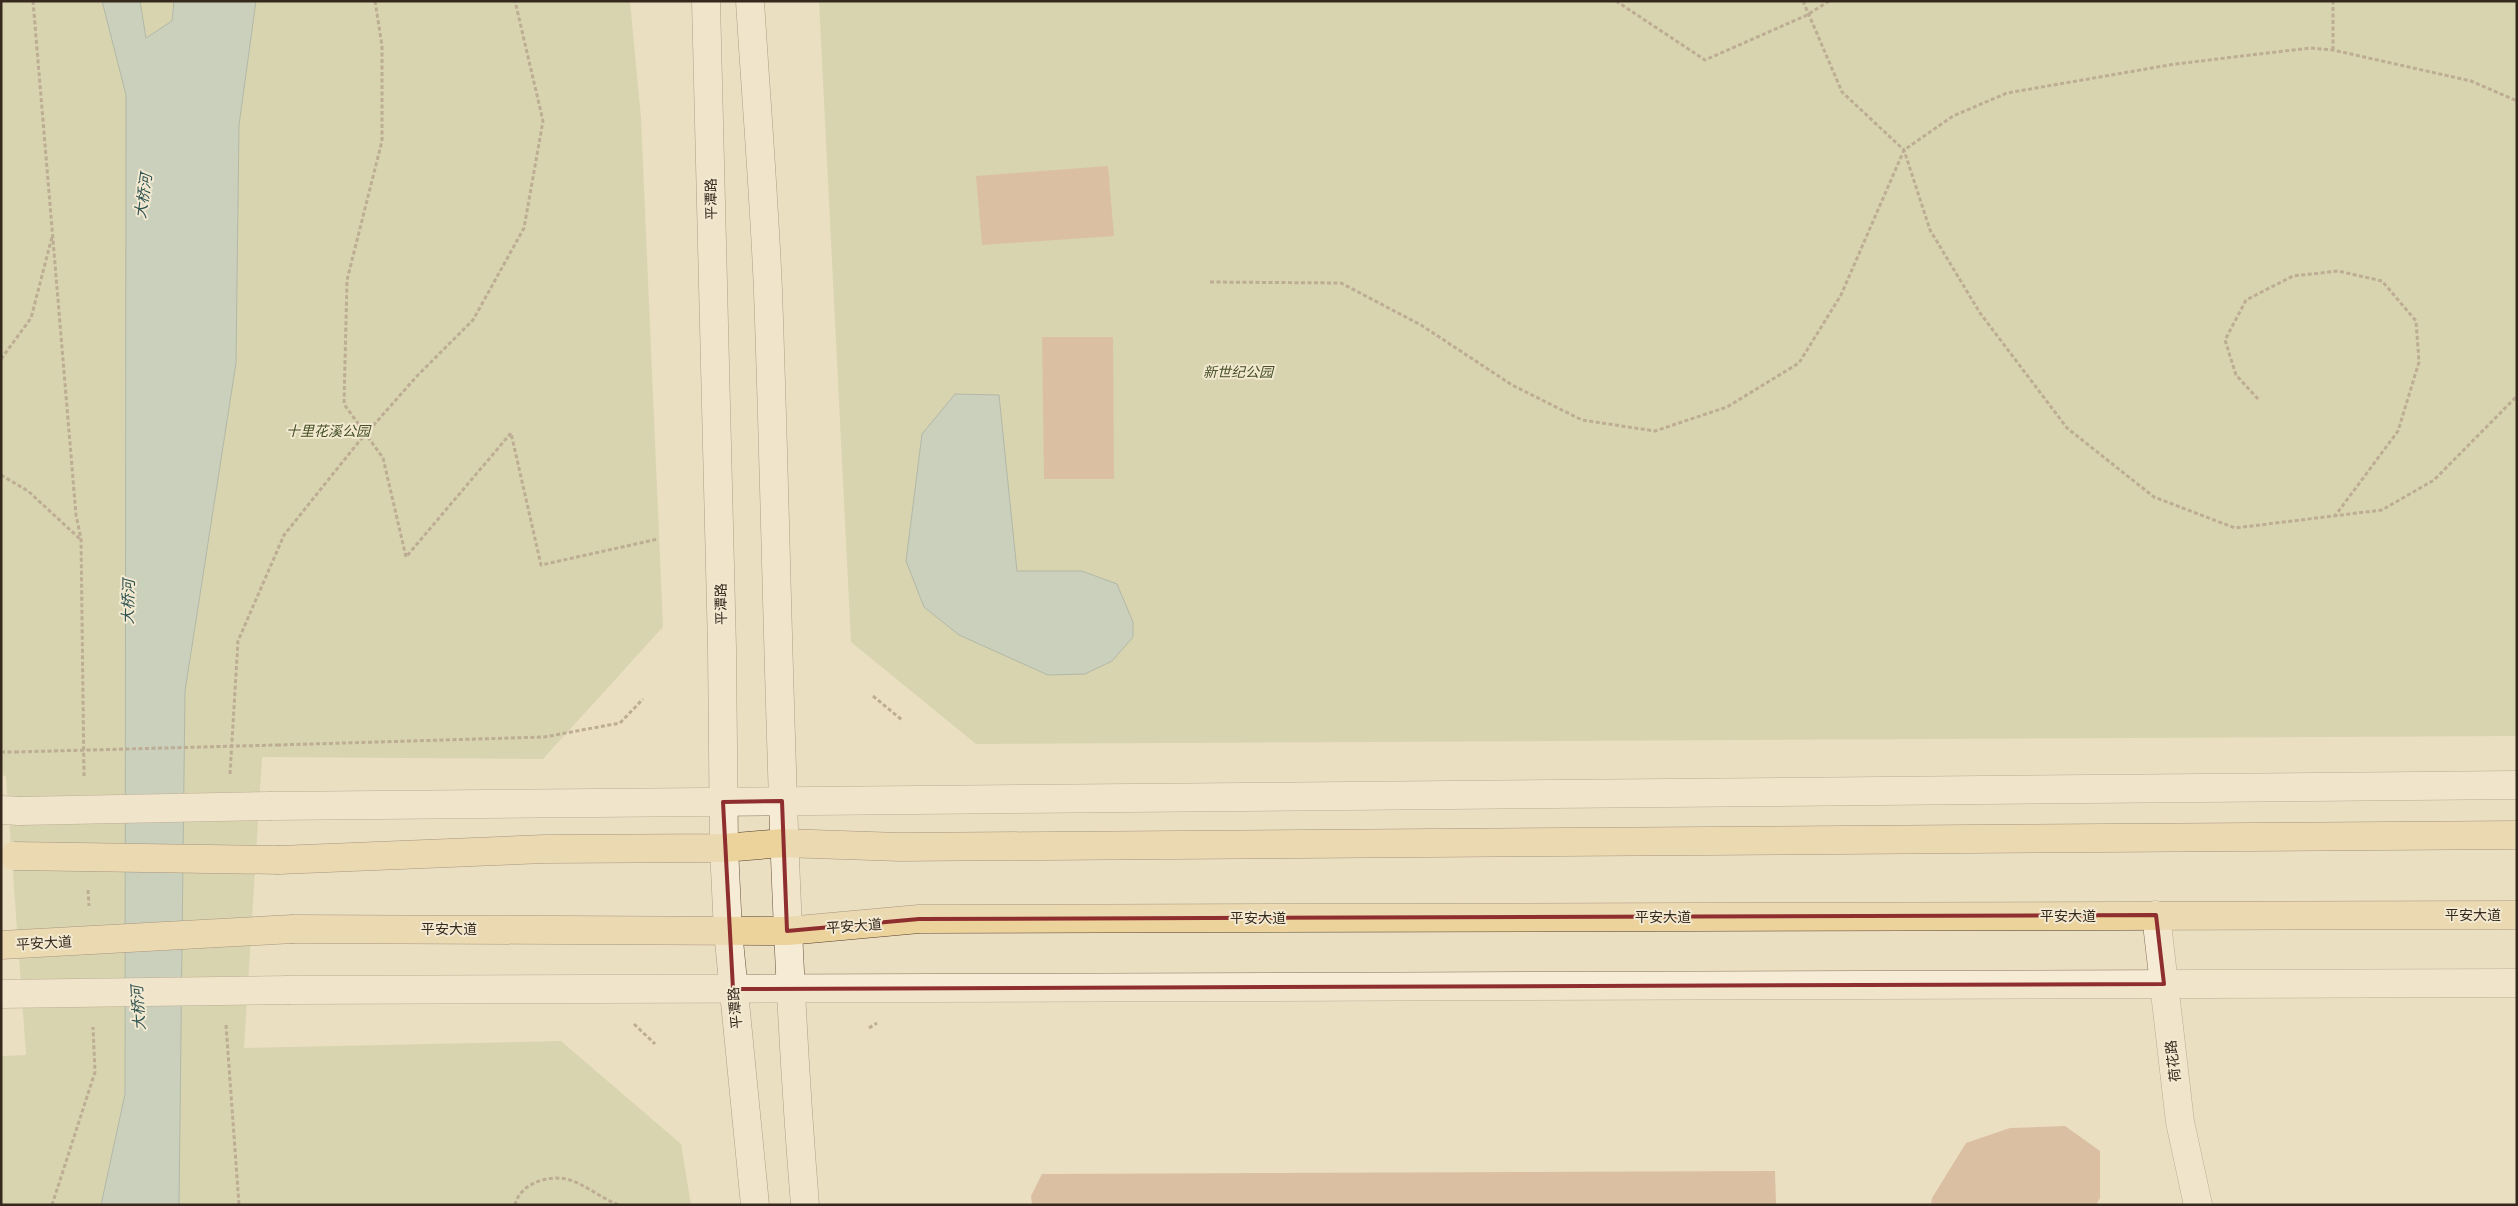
<svg xmlns="http://www.w3.org/2000/svg" width="2518" height="1206" font-family="'Source Serif 4','Noto Sans SC',serif">
  <style>
    .green { fill: #c2c897 }
    .water { fill: #a4beb6; stroke: #6c8b84 }
    .building { fill: #c79a7a }
    .lines { fill: none; stroke-linecap: round; stroke-linejoin: round }
    .tertiary-casing { stroke: #84715b; stroke-width: 29 }
    .secondary-casing { stroke: #66523e; stroke-width: 29 }
    .primary-casing { stroke: #523f2f; stroke-width: 29 }
    .path { stroke: #84715b; stroke-width: 3; stroke-dasharray: 4 2.5; stroke-linecap: butt }
    .tertiary { stroke: #f6ecd5; stroke-width: 28 }
    .secondary { stroke: #f6ecd5; stroke-width: 28 }
    .primary { stroke: #ecd39c; stroke-width: 28 }
    .tertiary-bridge-casing { stroke: #84715b; stroke-width: 29; stroke-linecap: butt }
    .primary-bridge-casing { stroke: #523f2f; stroke-width: 29; stroke-linecap: butt }
    .path-bridge { stroke: #84715b; stroke-width: 3; stroke-dasharray: 4 2.5; stroke-linecap: butt }
    .tertiary-bridge { stroke: #f6ecd5; stroke-width: 28 }
    .primary-bridge { stroke: #ecd39c; stroke-width: 28 }
    .marked { fill: none; stroke: #8f2e2f; stroke-width: 4; stroke-linejoin: round }
    .labels { text-anchor: middle; dominant-baseline: central; stroke-width: 4; stroke-linejoin: round; paint-order: stroke }
    .street-label { font-size: 14px; fill: #35291e; stroke: #f3e9d1 }
    .park-label { font-size: 14px; font-style: italic; fill: #455026; stroke: #f3e9d1 }
    .water-label { font-size: 15px; font-style: italic; fill: #2e5351; stroke: #f3e9d1 }
  </style>
  <rect width="100%" height="100%" fill="#ebdfc2"/>
  <g class="green">
    <polygon points="1,1 630,1 641,118 663,627 543,759 262,757 244,1048 561,1041 681,1144 691,1205 1,1205 1,1056 26,1055 6,776 1,775"/>
    <polygon points="819,1 2517,1 2517,736 976,744 851,642"/>
  </g>
  <g class="water">
    <polygon points="102,1 140,1 146,38 172,21 174,1 256,1 239,125 236,363 185,691 179,1205 101,1205 125,1094 126,95"/>
    <polygon points="955,394 999,395 1017,571 1082,571 1117,584 1133,622 1133,637 1112,661 1085,674 1048,675 959,635 924,607 906,561 922,434"/>
  </g>
  <g class="building">
    <polygon points="1108,166 1114,236 982,245 976,176"/>
    <polygon points="1042,337 1113,337 1114,479 1044,479"/>
    <polygon points="2065,1126 2100,1151 2100,1198 2096,1205 1931,1205 1932,1198 1966,1143 2010,1128"/>
    <polygon points="1775,1171 1776,1205 1032,1205 1031,1196 1042,1174"/>
  </g>
  <g class="lines">
    <defs>
      <g id="tertiary">
        <polyline points="271,806 2517,785"/>
        <polyline points="1,810 20,811"/>
        <polyline points="2156,915 2180,1122 2198,1205"/>
        <polyline points="289,990 2517,983"/>
      </g>
      <g id="secondary">
        <polyline points="706,1 722,648 724,848 728,931 755,1205"/>
        <path d="M750,1C756,98 764,195 768,291C779,596 780,901 805,1205"/>
      </g>
      <g id="primary">
        <polyline points="279,860 545,849 724,848 783,843 900,847 2517,835"/>
        <polyline points="293,929 787,931 919,919 2517,915"/>
      </g>
    </defs>
    <use href="#tertiary" class="tertiary-casing"/>
    <use href="#secondary" class="secondary-casing"/>
    <use href="#primary" class="primary-casing"/>
    <g class="path">
      <polyline points="33,1 76,515 81,539 84,776"/>
      <polyline points="375,1 382,46 382,141 347,280 344,404 383,458 406,557 511,433 541,565 658,539"/>
      <polyline points="1616,1 1705,60 1807,15 1829,1"/>
      <polyline points="1803,1 1842,92 1904,150 1930,230 1980,313 2067,428 2154,497 2235,528 2382,510 2434,480 2517,396"/>
      <polyline points="2333,50 2333,1"/>
      <polyline points="1210,282 1341,283 1421,325 1512,385 1582,420 1655,431 1727,407 1799,363 1841,295 1904,150 1953,116 2007,93 2175,64 2310,48 2333,50 2471,81 2517,101"/>
      <polyline points="1,359 31,318 52,237"/>
      <polyline points="2258,399 2236,375 2225,340 2246,300 2293,276 2338,271 2382,281 2416,321 2419,362 2398,431 2335,516"/>
      <polyline points="1,475 28,491 80,539"/>
      <polyline points="873,696 902,720"/>
      <polyline points="277,745 544,737 620,723 643,699"/>
      <polyline points="1,752 15,752"/>
      <polyline points="230,774 238,641 284,535 357,444 417,376 473,320 524,228 543,121 515,1"/>
      <polyline points="88,890 89,906"/>
      <polyline points="634,1024 655,1044"/>
      <polyline points="226,1025 239,1205"/>
      <polyline points="869,1028 877,1023"/>
      <polyline points="52,1205 95,1072 93,1027"/>
      <path d="M515,1205C520,1184 546,1175 566,1179C582,1182 602,1199 619,1205"/>
    </g>
    <use href="#tertiary" class="tertiary"/>
    <use href="#secondary" class="secondary"/>
    <use href="#primary" class="primary"/>
    <defs>
      <g id="tertiary-bridge">
        <polyline points="20,811 271,806"/>
        <polyline points="1,994 289,990"/>
      </g>
      <g id="primary-bridge">
        <polyline points="14,856 279,860"/>
        <polyline points="1,945 293,929"/>
      </g>
    </defs>
    <use href="#tertiary-bridge" class="tertiary-bridge-casing"/>
    <use href="#primary-bridge" class="primary-bridge-casing"/>
    <polyline class="path-bridge" points="15,752 277,745"/>
    <use href="#tertiary-bridge" class="tertiary-bridge"/>
    <use href="#primary-bridge" class="primary-bridge"/>
  </g>
  <path d="M0 0H2518V1206H0ZM782,801L787,931L919,919L2156,915L2164,984L733,989L723,802Z" fill="#ebdfc2" fill-opacity=".55" fill-rule="evenodd"/>
  <path class="marked" d="M782,801L787,931L919,919L2156,915L2164,984L733,989L723,802Z"/>
  <g class="labels">
    <g class="street-label">
      <text transform="translate(711 199) rotate(-91)">平潭路</text>
      <text transform="translate(721 604) rotate(-91)">平潭路</text>
      <text x="2473" y="915">平安大道</text>
      <text x="2068" y="916">平安大道</text>
      <text x="1663" y="917">平安大道</text>
      <text x="1258" y="918">平安大道</text>
      <text transform="translate(854 926) rotate(-4)">平安大道</text>
      <text x="449" y="929">平安大道</text>
      <text transform="translate(44 943) rotate(-3)">平安大道</text>
      <text transform="translate(735 1008) rotate(-95)">平潭路</text>
      <text transform="translate(2173 1061) rotate(-97)">荷花路</text>
    </g>
    <g class="park-label">
      <text x="1238" y="372">新世纪公园</text>
      <text x="328" y="431">十里花溪公园</text>
    </g>
    <g class="water-label">
      <text transform="translate(143 196) rotate(-82)">大桥河</text>
      <text transform="translate(128 602) rotate(-89)">大桥河</text>
      <text transform="translate(138 1008) rotate(-94)">大桥河</text>
    </g>
  </g>
  <rect width="2518" height="1206" fill="none" stroke="#35291e" stroke-width="5"/>
</svg>
